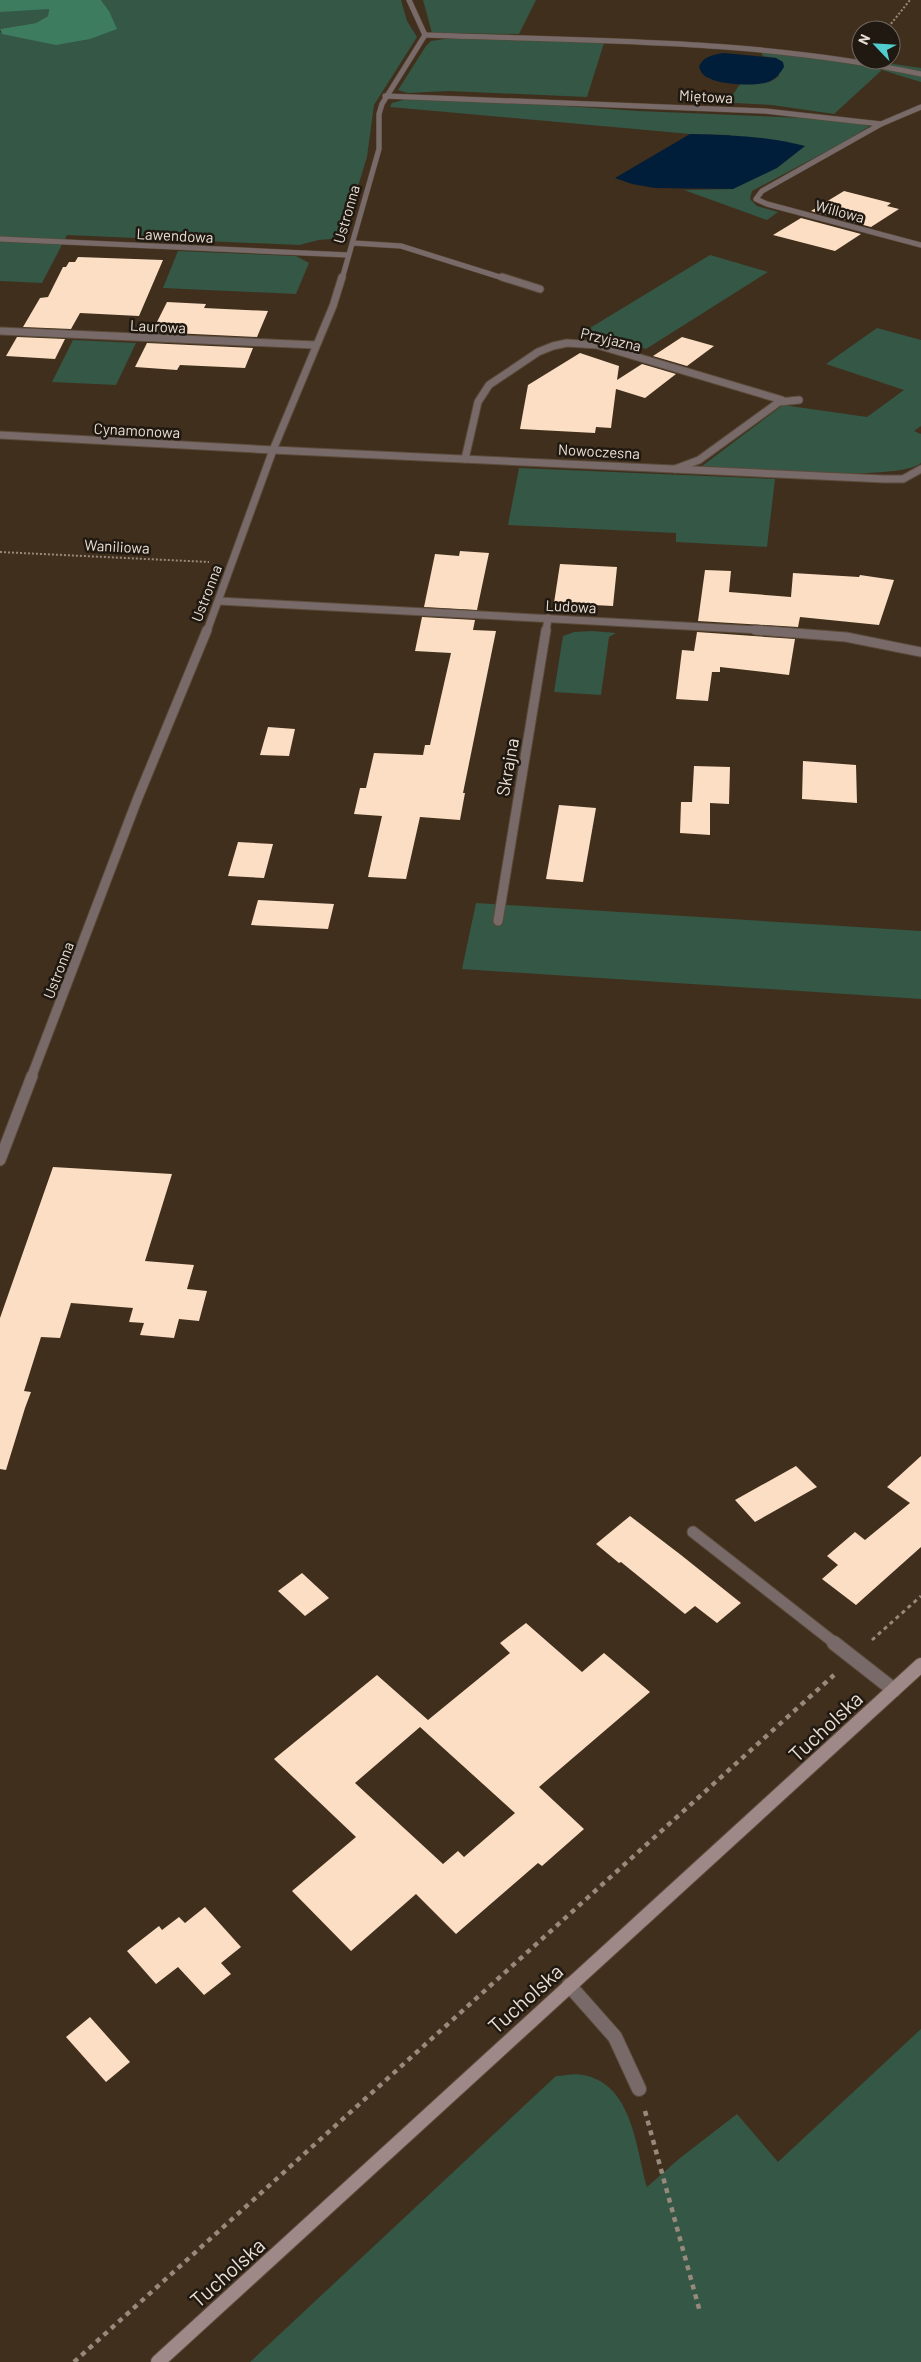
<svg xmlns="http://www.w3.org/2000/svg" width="921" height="2362" font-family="Barlow,sans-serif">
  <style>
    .green { fill: #345746 }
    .forest { fill: #3e7c60 }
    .water { fill: #001e39 }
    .building { fill: #fbdec3; fill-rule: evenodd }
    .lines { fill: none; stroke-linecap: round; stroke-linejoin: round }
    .service-far3-casing { stroke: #5b4b3a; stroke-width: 6 }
    .service-far2-casing { stroke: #5b4b3a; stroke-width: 9 }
    .service-far1-casing { stroke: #5b4b3a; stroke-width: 13 }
    .service-casing { stroke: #5b4b3a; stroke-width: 16 }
    .minor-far3-casing { stroke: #5b4b3a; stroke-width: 6 }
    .minor-far2-casing { stroke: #5b4b3a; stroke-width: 9 }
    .minor-far1-casing { stroke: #5b4b3a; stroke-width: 11 }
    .minor-casing { stroke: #5b4b3a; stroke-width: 13 }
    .secondary-casing { stroke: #5b4b3a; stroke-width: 16 }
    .path-far2 { stroke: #97897b; stroke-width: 2; stroke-dasharray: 2 2; stroke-linecap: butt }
    .path-far1 { stroke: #97897b; stroke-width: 3; stroke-dasharray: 4 4; stroke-linecap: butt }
    .path { stroke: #97897b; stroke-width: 4.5; stroke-dasharray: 5 5; stroke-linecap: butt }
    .service-far3 { stroke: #786a69; stroke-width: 5 }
    .service-far2 { stroke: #786a69; stroke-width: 7 }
    .service-far1 { stroke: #786a69; stroke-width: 11 }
    .service { stroke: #786a69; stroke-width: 14 }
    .minor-far3 { stroke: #786a69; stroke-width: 5 }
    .minor-far2 { stroke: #786a69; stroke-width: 7 }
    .minor-far1 { stroke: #786a69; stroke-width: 9 }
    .minor { stroke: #786a69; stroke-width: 11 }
    .secondary { stroke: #9e8988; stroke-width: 14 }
    .labels { text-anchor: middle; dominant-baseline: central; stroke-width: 5; stroke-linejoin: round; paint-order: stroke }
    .far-street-label { font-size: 15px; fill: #e9ded3; stroke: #201911 }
    .street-label { font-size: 18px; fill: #e9ded3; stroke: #201911 }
    .near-street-label { font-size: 21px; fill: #e9ded3; stroke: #201911 }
  </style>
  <rect width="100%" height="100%" fill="#402f1d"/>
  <g class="green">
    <polygon points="101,0 401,0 407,21 417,37 374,105 367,157 342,238 319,240 299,245 67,235 42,283 0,281 0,32 24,38 109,11"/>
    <polygon points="423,0 536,0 519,34 432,33"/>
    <polygon points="25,9 49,9 48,16 36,23 0,29 0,12"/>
    <polygon points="464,38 604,43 587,97 448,91 408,93 398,90 426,46 431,41 444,39"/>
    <polygon points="761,52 833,59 882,70 880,62 921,68 921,82 882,70 834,114 772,105 734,103 732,96 740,84 770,82 779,76 776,58 763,56"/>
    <polygon points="406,99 491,101 639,111 829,119 870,126 844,142 752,191 750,199 757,206 778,212 767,220 684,190 733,189 730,135 690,134 390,107 392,103"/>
    <polygon points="178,251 296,256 309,263 296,294 163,288"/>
    <polygon points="710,255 768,272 646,349 585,331"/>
    <path d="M877,328L921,340V426L914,431L921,434V463C896,483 740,468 702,466L783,405L867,417L904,390L826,364Z"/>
    <polygon points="73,340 136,343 116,385 52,382"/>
    <polygon points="519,468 775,479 767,547 676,542 676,533 508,525"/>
    <polygon points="592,631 616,633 609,637 601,695 554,692 563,636 574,632"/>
    <polygon points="476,903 921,931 921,999 462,969"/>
    <path d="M921,2029V2362H250L556,2076C564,2076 575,2073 583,2075C633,2084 636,2149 647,2187L680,2158L737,2114L778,2162Z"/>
  </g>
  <polygon class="forest" points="0,0 101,0 109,11 117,29 90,39 56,45 2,34 0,29 36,23 48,16 49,9 0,12"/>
  <g class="water">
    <path d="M723,53L776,58L783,62L784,67C780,73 777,78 770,81C759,87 720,85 709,78C703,76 701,72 699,67C703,56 713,55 723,53Z"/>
    <path d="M690,134C729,135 768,136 805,146L777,168L733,189L655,188L632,184L615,178Z"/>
  </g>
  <g class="building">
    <polygon points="844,191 891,203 887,206 899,209 871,227 811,211"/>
    <polygon points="801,218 861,234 835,251 773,235"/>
    <polygon points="78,257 163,260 139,316 80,313 71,329 23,327 40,298 48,297 63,267 66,267 69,262 75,262"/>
    <polygon points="167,302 206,304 204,308 268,311 257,337 152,332"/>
    <polygon points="17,337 65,339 55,359 6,356"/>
    <polygon points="682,337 714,346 687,366 653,356"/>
    <polygon points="147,343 253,348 245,368 180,365 177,370 135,367"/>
    <polygon points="580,353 619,366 617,380 642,364 676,374 645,398 616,389 611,428 596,427 595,433 520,429 528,385"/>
    <polygon points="460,551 489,553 477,610 424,607 435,554 459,556"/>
    <polygon points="560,564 617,567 613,606 554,603"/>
    <polygon points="705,570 731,571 729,592 791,597 793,573 859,577 860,575 894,580 879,625 800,617 798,627 698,621"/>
    <polygon points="422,617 475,620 473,630 496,631 463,793 465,793 460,820 420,817 406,879 368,877 382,816 354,814 360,788 366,788 374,753 423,755 425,745 430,745 451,653 415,651"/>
    <polygon points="697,632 795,639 789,675 720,667 720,672 712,672 708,701 676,699 682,650 694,651"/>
    <polygon points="268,727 295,729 289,756 260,755"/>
    <polygon points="803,761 856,765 857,803 802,799"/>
    <polygon points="694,766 730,767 729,804 710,803 710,835 680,833 681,802 692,802"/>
    <polygon points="559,805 596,808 583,882 546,879"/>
    <polygon points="238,842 273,844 264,878 228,876"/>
    <polygon points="258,900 334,904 328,929 251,925"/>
    <polygon points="53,1167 172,1174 145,1261 194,1265 187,1289 207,1291 199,1321 179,1319 174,1338 140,1335 144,1323 129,1322 133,1308 71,1303 60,1338 41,1337 24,1391 31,1392 25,1408 6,1470 0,1469 0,1318"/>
    <polygon points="921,1456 921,1547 856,1605 822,1579 838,1565 827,1556 855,1532 865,1540 910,1503 887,1487"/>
    <polygon points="796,1466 817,1487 755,1522 735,1500"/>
    <polygon points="630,1516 681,1555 741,1603 717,1623 695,1606 685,1614 621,1562 619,1563 596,1544"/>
    <polygon points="302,1573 329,1598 305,1616 278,1591"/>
    <path d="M526,1623L582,1672L604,1653L650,1692L539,1787L584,1829L542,1866L538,1863L456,1934L416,1894L351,1951L292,1891L356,1837L274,1759L377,1675L428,1720L510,1653L500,1643ZM420,1727L515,1813L464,1857L458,1851L443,1864L355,1783Z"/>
    <polygon points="205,1907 241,1947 221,1963 231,1974 204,1995 178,1967 156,1984 127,1951 159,1926 162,1930 179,1917 185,1923"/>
    <polygon points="90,2017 130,2062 106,2082 66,2037"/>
  </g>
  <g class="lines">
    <defs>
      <g id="service-far3">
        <polyline points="0,239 348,255"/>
        <polyline points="353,243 401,246 506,279"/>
      </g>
      <g id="service-far2">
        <polyline points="502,277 540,289"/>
        <polyline points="0,331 315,345"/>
        <polyline points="0,435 273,450"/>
        <polyline points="675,469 699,460 779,402 799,400"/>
      </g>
      <polyline id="service-far1" points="693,1532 836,1644"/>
      <g id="service">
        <polyline points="834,1643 894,1690"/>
        <polyline points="569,1985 615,2037 639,2089"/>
      </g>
      <g id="minor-far3">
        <polyline points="409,0 425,35"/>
        <path d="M425,35C590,41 759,39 921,74"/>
        <polyline points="385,96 765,111 881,124 762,191 756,199 767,204 921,245"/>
        <polyline points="881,124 921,107"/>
        <polyline points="342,279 379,149 379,114 382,104 425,35"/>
      </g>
      <g id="minor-far2">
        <polyline points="273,450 884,479 903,479 921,469"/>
        <polyline points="465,459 478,402 489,385 538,352 553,346 567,343 597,345 782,400"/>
        <polyline points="219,601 778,631"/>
        <polyline points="207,631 273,450 333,306 342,277"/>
        <polyline points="546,631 548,618"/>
      </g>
      <g id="minor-far1">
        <polyline points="755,630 846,637 921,652"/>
        <polyline points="498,921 546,630"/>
        <polyline points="31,1078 137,800 207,630"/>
      </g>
      <polyline id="minor" points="0,1160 32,1076"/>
      <polyline id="secondary" points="158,2362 921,1665"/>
    </defs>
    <use href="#service-far3" class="service-far3-casing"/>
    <use href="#service-far2" class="service-far2-casing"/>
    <use href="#service-far1" class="service-far1-casing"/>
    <use href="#service" class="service-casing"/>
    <use href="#minor-far3" class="minor-far3-casing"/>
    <use href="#minor-far2" class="minor-far2-casing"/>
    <use href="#minor-far1" class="minor-far1-casing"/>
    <use href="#minor" class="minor-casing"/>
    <use href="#secondary" class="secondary-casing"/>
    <g class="path-far2">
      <polyline points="886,30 910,0"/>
      <polyline points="0,552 209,562"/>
    </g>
    <polyline class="path-far1" points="872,1640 921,1596"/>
    <g class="path">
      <polyline points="645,2111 700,2312"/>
      <polyline points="74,2362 834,1675"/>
    </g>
    <use href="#service-far3" class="service-far3"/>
    <use href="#service-far2" class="service-far2"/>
    <use href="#service-far1" class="service-far1"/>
    <use href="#service" class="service"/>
    <use href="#minor-far3" class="minor-far3"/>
    <use href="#minor-far2" class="minor-far2"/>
    <use href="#minor-far1" class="minor-far1"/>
    <use href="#minor" class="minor"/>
    <use href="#secondary" class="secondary"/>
  </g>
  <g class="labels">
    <g class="far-street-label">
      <text transform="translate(706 96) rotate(3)">Miętowa</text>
      <text transform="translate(840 211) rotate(15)">Willowa</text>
      <text transform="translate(346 214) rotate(-74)">Ustronna</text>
      <text transform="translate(175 235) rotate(3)">Lawendowa</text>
      <text transform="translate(158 326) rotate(3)">Laurowa</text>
      <text transform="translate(611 339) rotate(13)">Przyjazna</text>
      <text transform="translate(137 430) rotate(3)">Cynamonowa</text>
      <text transform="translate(599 451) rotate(3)">Nowoczesna</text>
      <text transform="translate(117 546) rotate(3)">Waniliowa</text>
      <text transform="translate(206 593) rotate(-69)">Ustronna</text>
      <text transform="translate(571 606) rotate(3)">Ludowa</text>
      <text transform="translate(58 970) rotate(-69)">Ustronna</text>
    </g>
    <g class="street-label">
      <text transform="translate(507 767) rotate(-80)">Skrajna</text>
    </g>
    <g class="near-street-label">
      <text transform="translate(825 1726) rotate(-43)">Tucholska</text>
      <text transform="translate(525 1998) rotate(-42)">Tucholska</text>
      <text transform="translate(227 2272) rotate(-42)">Tucholska</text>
    </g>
  </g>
  <g transform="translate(876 45) rotate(295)"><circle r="24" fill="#201911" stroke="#70685f"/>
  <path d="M0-4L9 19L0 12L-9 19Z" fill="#52cdcf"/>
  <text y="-8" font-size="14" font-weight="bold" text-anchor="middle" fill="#e9ded3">N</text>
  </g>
</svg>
